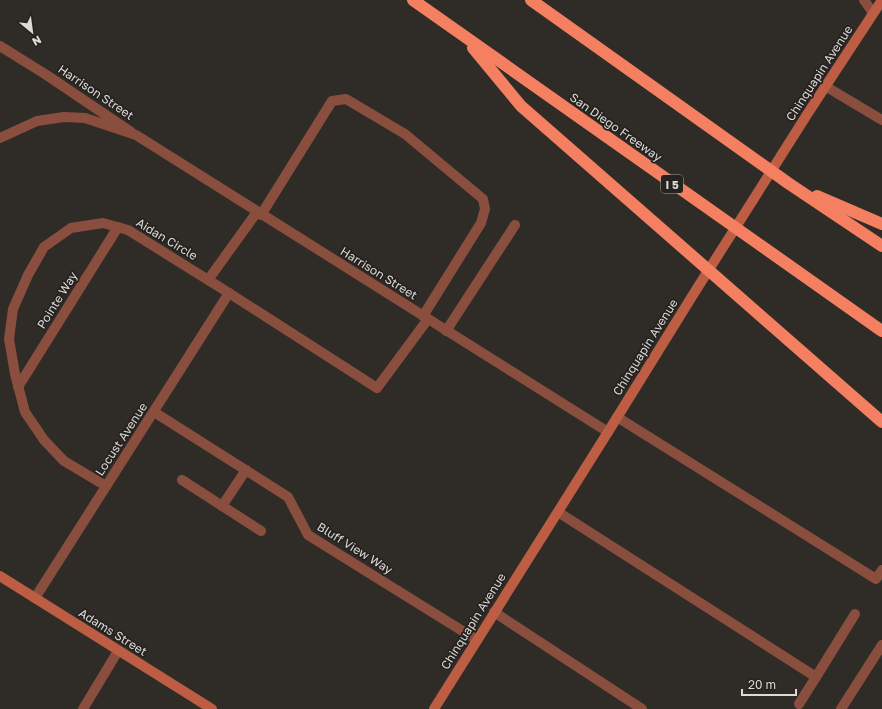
<svg xmlns="http://www.w3.org/2000/svg" width="882" height="709" font-family="'Golos Text',sans-serif">
  <style>
    .lines { fill: none; stroke-linecap: round; stroke-linejoin: round }
    .lane { stroke: #894e3d; stroke-width: 10 }
    .street { stroke: #894e3d; stroke-width: 10 }
    .secondary { stroke: #bc5d44; stroke-width: 10 }
    .highway { stroke: #f58061; stroke-width: 12 }
    .labels { text-anchor: middle; dominant-baseline: central; stroke-width: 3.5; stroke-linejoin: round; paint-order: stroke }
    .shield { fill: #25221f; stroke: #a5a2a0; stroke-width: 1 }
    .shield-label { font-size: 11px; font-weight: bold; fill: #dcd9d7 }
    .street-label { font-size: 12px; fill: #dcd9d7; stroke: #25221f }
  </style>
  <rect width="100%" height="100%" fill="#2f2c28"/>
  <g class="lines">
    <g class="lane">
      <polyline points="0,46 45,74 131,132"/>
      <polyline points="825,86 882,120"/>
      <polyline points="261,215 332,101 346,99 405,134 483,199 485,209 481,223 423,316"/>
      <polyline points="446,331 515,225"/>
      <polyline points="617,417 876,579 882,570"/>
      <polyline points="558,512 816,677 855,614"/>
      <polyline points="494,612 642,709"/>
      <polyline points="799,704 816,677"/>
      <polyline points="841,709 882,645"/>
    </g>
    <g class="street">
      <polyline points="864,0 873,13"/>
      <polyline points="0,138 37,121 64,117 85,118 136,135 608,432"/>
      <polyline points="208,280 257,212"/>
      <polyline points="18,387 118,227"/>
      <polyline points="154,412 288,497 308,535 477,640"/>
      <polyline points="182,480 261,531"/>
      <polyline points="106,486 64,461 44,440 25,412 15,374 9,339 13,309 28,275 44,247 71,228 103,223 128,230 229,293 377,388 428,319"/>
      <polyline points="222,506 246,470"/>
      <polyline points="35,598 229,293"/>
      <polyline points="83,709 118,651"/>
    </g>
    <g class="secondary">
      <polyline points="0,576 212,709"/>
      <polyline points="434,709 608,432 696,290 808,113 882,0"/>
    </g>
    <g class="highway">
      <polyline points="413,0 882,331"/>
      <polyline points="531,0 788,183 882,246"/>
      <polyline points="473,48 521,106 882,422"/>
      <polyline points="817,196 882,224"/>
    </g>
  </g>
  <g class="labels">
    <rect class="shield" x="661" y="175" width="22" height="18" rx="3"/>
    <g class="shield-label">
      <text x="672" y="184">I 5</text>
    </g>
    <g class="street-label">
      <text transform="translate(819 73) rotate(-57)">Chinquapin Avenue</text>
      <text transform="translate(96 92) rotate(34)">Harrison Street</text>
      <text transform="translate(616 127) rotate(35)">San Diego Freeway</text>
      <text transform="translate(167 239) rotate(31)">Aidan Circle</text>
      <text transform="translate(379 273) rotate(32)">Harrison Street</text>
      <text transform="translate(57 300) rotate(-58)">Pointe Way</text>
      <text transform="translate(645 347) rotate(-58)">Chinquapin Avenue</text>
      <text transform="translate(121 439) rotate(-57)">Locust Avenue</text>
      <text transform="translate(355 548) rotate(32)">Bluff View Way</text>
      <text transform="translate(473 621) rotate(-58)">Chinquapin Avenue</text>
      <text transform="translate(113 632) rotate(32)">Adams Street</text>
    </g>
  </g>
  <g transform="translate(32 32) rotate(151)" stroke="#25221f" stroke-width="3" paint-order="stroke">
  <path d="M0-3L7 15L0 10L-7 15Z" fill="#dcd9d7"/>
  <text y="-6" font-size="11" font-weight="bold" text-anchor="middle" fill="#dcd9d7">N</text>
  </g>
  <path d="M742 689v6h54v-6" fill="none" stroke="#dcd9d7" stroke-width="2"/>
  <text x="748" y="689" font-size="12" fill="#dcd9d7" stroke="#25221f" stroke-width="3" paint-order="stroke">20 m</text>
</svg>
